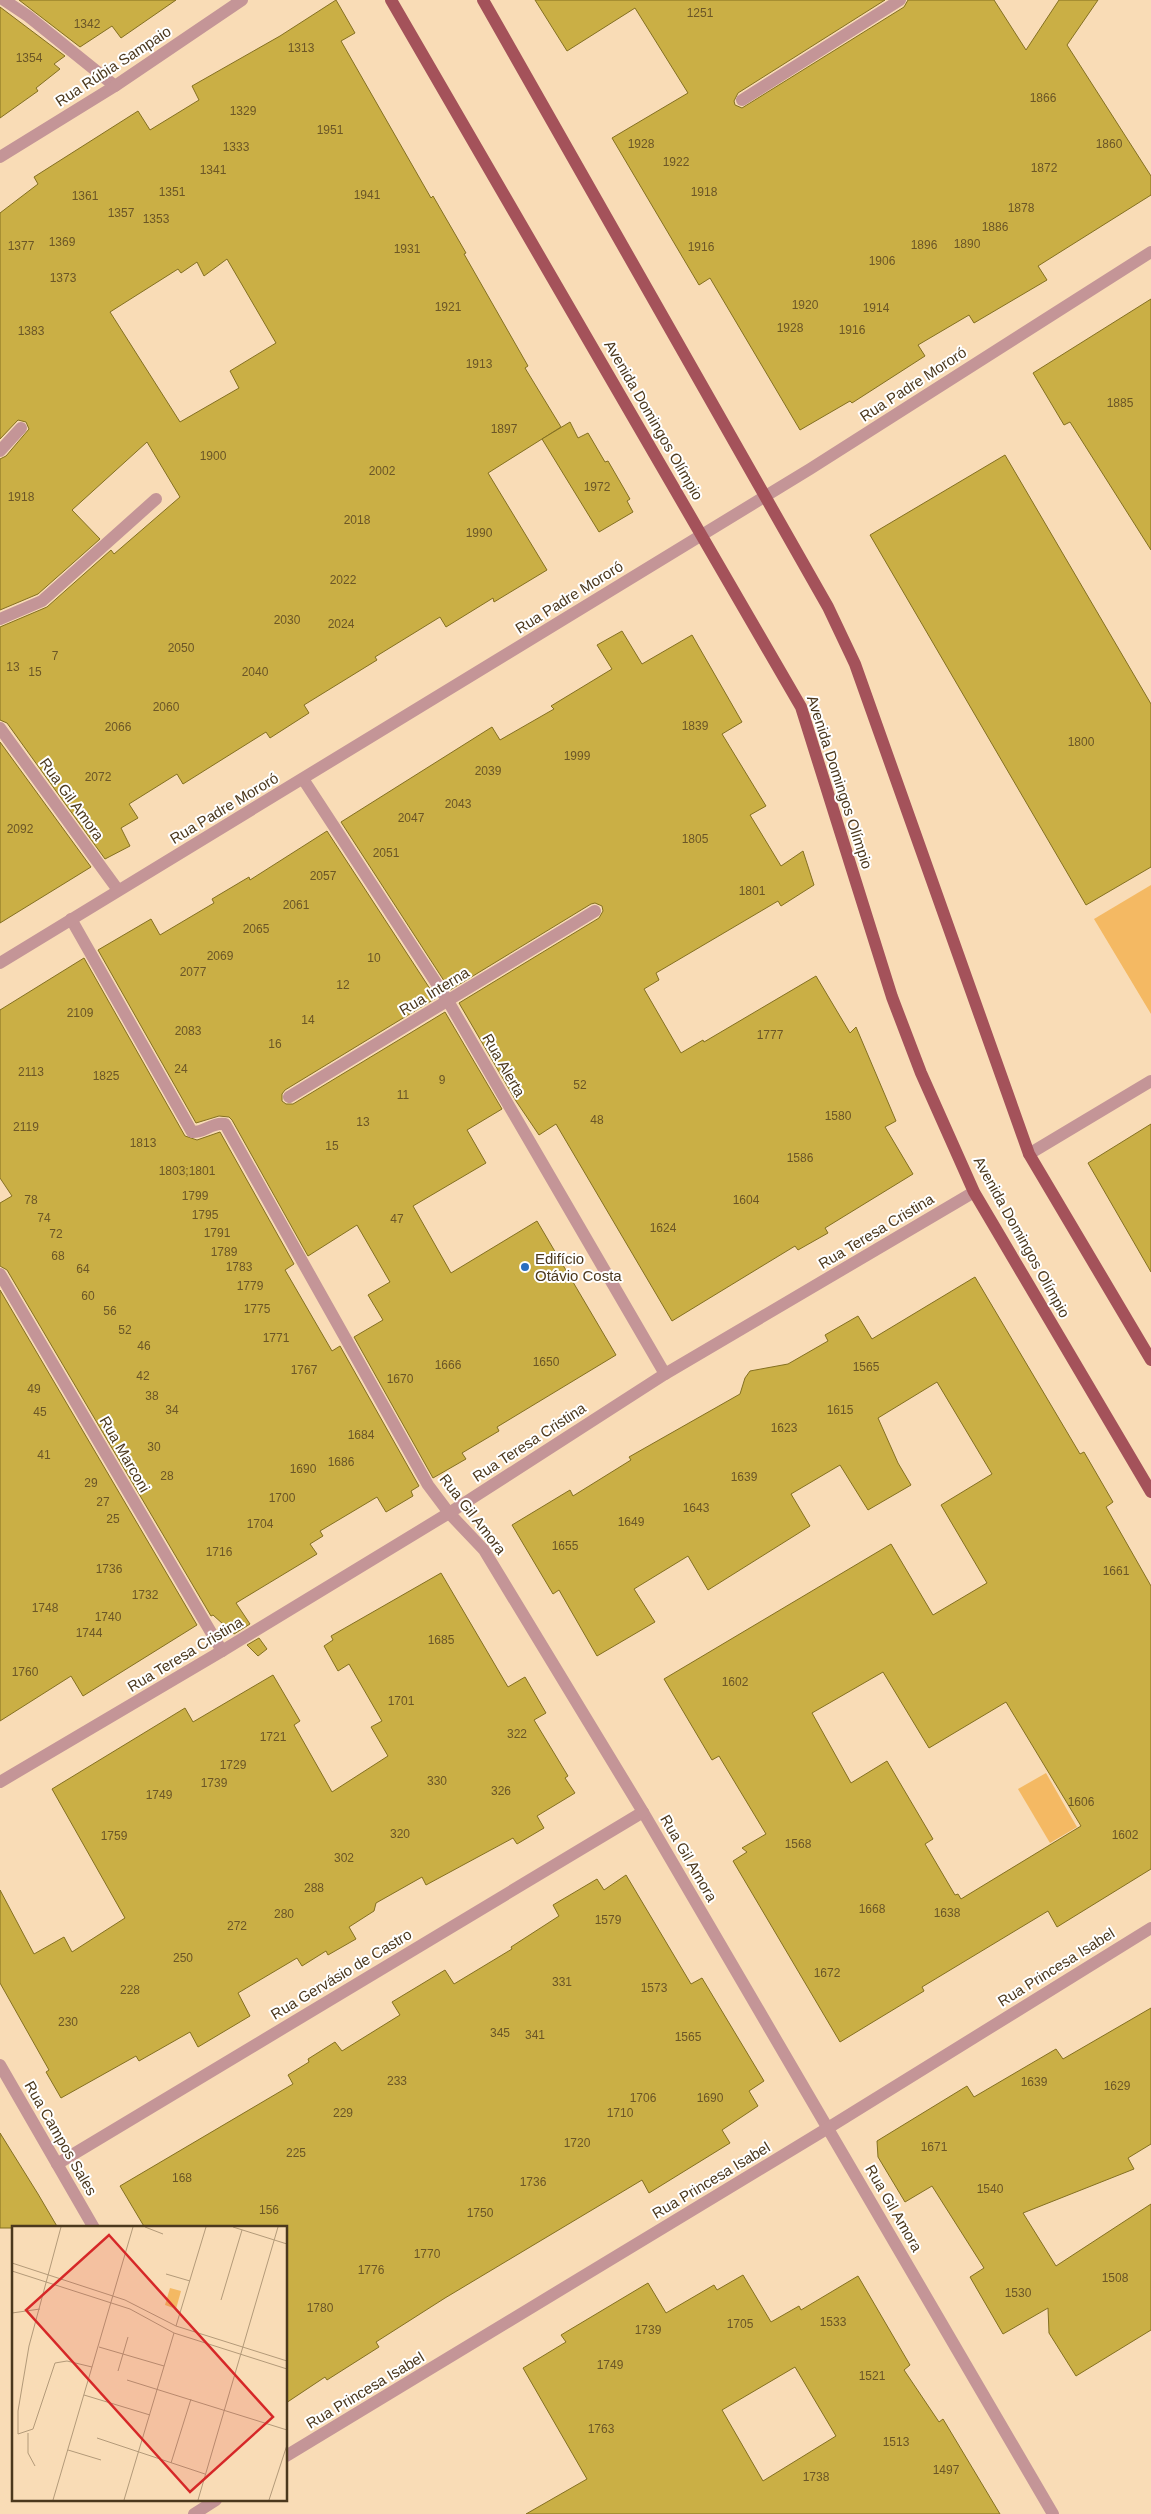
<svg xmlns="http://www.w3.org/2000/svg" width="1151" height="2514" font-family="Helvetica,sans-serif">
  <style>
    .green { fill: #f4b963 }
    .building { fill: #caaf45; stroke: #847021; fill-rule: evenodd }
    .lines { fill: none; stroke-linecap: round; stroke-linejoin: round }
    .minor { stroke: #c49597; stroke-width: 12 }
    .major { stroke: #a4525a; stroke-width: 12 }
    .poi-dot { fill: #2a6ebf; stroke: #fff; stroke-width: 2 }
    .labels { text-anchor: middle; dominant-baseline: central; stroke-width: 4; stroke-linejoin: round; paint-order: stroke }
    .number-label { font-size: 12px; fill: #6b5627 }
    .street-label { font-size: 15px; fill: #4b381d; stroke: #fff }
    .poi-label { font-size: 15px; fill: #4b381d; stroke: #fff; text-anchor: start }
    .inset-road { fill: none; stroke: #b39a79; stroke-width: 1 }
    .view { fill: #d62828; fill-opacity: 0.15; stroke: #d62828; stroke-width: 2.5 }
    .inset-edge { fill: none; stroke: #4b381d; stroke-width: 2.5 }
  </style>
  <rect width="100%" height="100%" fill="#f9dcb6"/>
  <g class="green">
    <polygon points="1151,885 1151,1014 1094,919"/>
    <polygon points="1046,1773 1077,1827 1050,1843 1018,1789"/>
  </g>
  <g class="building">
    <polygon points="19,0 176,0 121,38 112,26 80,47"/>
    <path d="M336,0L355,33L341,41L431,198L433,196L466,253L464,254L528,366L525,368L561,427L488,473L547,570L494,602L493,598L446,627L440,617L375,657L377,660L304,705L309,713L270,738L266,732L183,784L177,774L129,804L138,818L121,828L130,846L105,859L7,723L0,720V627L47,607L111,550L114,554L180,497L147,442L72,510L100,539L38,594L0,610V459L6,456L29,429L26,422L18,420L0,439V213L38,184L34,177L138,111L150,130L199,100L192,86L280,36ZM227,259L276,343L230,371L239,388L180,422L110,312L178,269L181,273L197,262L204,276Z"/>
    <polygon points="535,0 885,0 738,93 734,101 735,105 742,108 904,7 908,0 994,0 1026,50 1059,0 1098,0 1067,45 1151,176 1151,195 1038,266 1047,280 974,323 969,315 918,345 925,356 852,403 850,401 800,430 710,278 699,285 612,138 688,93 635,8 567,51"/>
    <polygon points="0,7 65,56 54,64 60,69 36,88 38,91 0,118"/>
    <polygon points="1151,299 1151,550 1070,422 1064,425 1033,373"/>
    <polygon points="570,422 578,438 588,433 605,462 608,461 630,499 627,501 633,512 599,532 542,439"/>
    <polygon points="1005,455 1151,704 1151,867 1086,905 870,535"/>
    <polygon points="622,631 642,664 692,635 742,722 722,734 766,806 750,815 781,866 803,851 814,885 781,906 778,901 656,973 659,980 644,989 681,1053 703,1040 704,1042 816,976 850,1033 856,1027 896,1121 885,1127 913,1174 825,1228 828,1233 798,1250 795,1246 672,1321 556,1124 539,1135 516,1101 459,1003 599,918 603,911 602,906 595,903 591,904 450,990 341,822 492,727 500,740 554,709 551,706 612,669 597,645"/>
    <polygon points="0,742 91,867 0,923"/>
    <polygon points="327,831 436,998 285,1090 282,1094 282,1101 286,1104 293,1104 445,1012 502,1109 467,1130 486,1163 413,1206 451,1273 537,1221 616,1355 497,1427 499,1431 462,1453 466,1459 433,1478 354,1337 383,1320 368,1295 390,1282 357,1225 308,1256 232,1120 229,1117 219,1116 196,1123 98,950 151,919 160,935 214,903 212,899 249,877 250,880"/>
    <polygon points="84,958 185,1136 197,1140 220,1132 294,1264 285,1270 332,1351 340,1346 419,1486 411,1491 413,1496 386,1512 377,1497 320,1531 323,1536 310,1544 317,1554 236,1603 250,1624 234,1634 213,1615 211,1616 7,1270 0,1266 0,1203 12,1196 0,1178 0,1010"/>
    <polygon points="1151,1124 1151,1272 1088,1163"/>
    <path d="M975,1277L1080,1454L1084,1452L1113,1502L1106,1507L1151,1586V1869L1057,1927L1048,1911L922,1987L924,1991L840,2042L733,1861L747,1852L742,1848L766,1834L719,1756L712,1760L664,1679L891,1544L933,1615L987,1583L941,1505L992,1474L937,1382L878,1418L898,1463L911,1485L868,1510L840,1465L791,1494L810,1526L708,1590L688,1556L634,1589L655,1622L597,1656L559,1590L553,1594L512,1525L570,1490L573,1496L631,1460L629,1457L740,1394L745,1378L750,1371L788,1364L828,1341L825,1335L858,1316L872,1339ZM883,1672L929,1748L1006,1702L1081,1826L961,1899L958,1894L955,1895L925,1844L933,1839L887,1761L851,1783L812,1713Z"/>
    <polygon points="0,1290 197,1625 83,1696 71,1676 0,1721"/>
    <polygon points="441,1573 508,1687 525,1677 546,1713 534,1720 568,1776 565,1778 575,1793 537,1816 544,1828 517,1844 513,1838 426,1885 422,1877 376,1903 374,1911 349,1927 356,1939 328,1955 326,1951 302,1966 297,1958 238,1993 250,2016 198,2047 190,2032 139,2061 136,2056 61,2098 46,2072 49,2070 0,1983 0,1890 34,1954 64,1937 72,1952 125,1918 52,1789 185,1708 193,1722 273,1675 300,1721 294,1725 332,1792 388,1756 371,1727 382,1721 349,1664 338,1671 324,1646 333,1640 331,1636"/>
    <polygon points="259,1638 267,1649 258,1656 247,1645"/>
    <polygon points="626,1875 691,1984 702,1978 764,2081 749,2091 758,2106 722,2130 730,2143 649,2193 642,2180 445,2298 376,2342 379,2347 327,2380 325,2377 286,2403 286,2228 145,2228 120,2186 293,2084 288,2075 309,2062 308,2059 335,2042 342,2051 400,2015 392,2002 445,1970 454,1984 512,1949 511,1947 559,1916 553,1905 597,1879 604,1890"/>
    <polygon points="1151,2008 1151,2144 1128,2158 1134,2169 1023,2213 1056,2266 1151,2204 1151,2330 1076,2376 1049,2333 1048,2308 1003,2334 970,2277 984,2268 932,2186 905,2202 878,2157 877,2141 967,2086 974,2097 1056,2049 1063,2059"/>
    <polygon points="0,2133 38,2194 58,2228 0,2228"/>
    <path d="M743,2275L771,2322L799,2306L801,2310L858,2276L910,2365L904,2370L939,2422L943,2419L1000,2514H526L587,2479L523,2368L566,2342L561,2335L648,2283L666,2313L714,2285L717,2290ZM795,2367L836,2436L763,2481L722,2410Z"/>
  </g>
  <g class="lines">
    <g class="minor">
      <polyline points="4,0 28,16 115,86"/>
      <polyline points="742,100 900,0"/>
      <polyline points="0,157 115,86 242,0"/>
      <polyline points="0,451 21,428"/>
      <polyline points="0,619 42,601 156,499"/>
      <polyline points="0,728 118,890"/>
      <polyline points="303,779 448,1001 665,1374"/>
      <path d="M71,919L192,1132C204,1133 212,1122 225,1124L428,1485L449,1513L484,1550L643,1812L1053,2514"/>
      <polyline points="0,963 810,469 1151,252"/>
      <polyline points="289,1097 595,911"/>
      <polyline points="1029,1154 1151,1081"/>
      <polyline points="0,1274 222,1651"/>
      <polyline points="0,1782 222,1651 449,1513 665,1374 974,1192"/>
      <polyline points="0,2065 94,2228"/>
      <polyline points="57,2164 643,1812"/>
      <polyline points="286,2456 828,2128 1151,1928"/>
      <polyline points="194,2514 216,2500"/>
    </g>
    <g class="major">
      <polyline points="391,0 801,707 892,997 921,1073 974,1192 1151,1492"/>
      <polyline points="483,0 828,607 855,664 1029,1154 1151,1360"/>
    </g>
  </g>
  <circle class="poi-dot" cx="525" cy="1267" r="5"/>
  <g class="labels">
    <g class="number-label">
      <text x="700" y="13">1251</text>
      <text x="87" y="24">1342</text>
      <text x="301" y="48">1313</text>
      <text x="29" y="58">1354</text>
      <text x="1043" y="98">1866</text>
      <text x="243" y="111">1329</text>
      <text x="330" y="130">1951</text>
      <text x="641" y="144">1928</text>
      <text x="1109" y="144">1860</text>
      <text x="236" y="147">1333</text>
      <text x="676" y="162">1922</text>
      <text x="1044" y="168">1872</text>
      <text x="213" y="170">1341</text>
      <text x="172" y="192">1351</text>
      <text x="704" y="192">1918</text>
      <text x="367" y="195">1941</text>
      <text x="85" y="196">1361</text>
      <text x="1021" y="208">1878</text>
      <text x="121" y="213">1357</text>
      <text x="156" y="219">1353</text>
      <text x="995" y="227">1886</text>
      <text x="62" y="242">1369</text>
      <text x="967" y="244">1890</text>
      <text x="924" y="245">1896</text>
      <text x="21" y="246">1377</text>
      <text x="701" y="247">1916</text>
      <text x="407" y="249">1931</text>
      <text x="882" y="261">1906</text>
      <text x="63" y="278">1373</text>
      <text x="805" y="305">1920</text>
      <text x="448" y="307">1921</text>
      <text x="876" y="308">1914</text>
      <text x="790" y="328">1928</text>
      <text x="852" y="330">1916</text>
      <text x="31" y="331">1383</text>
      <text x="479" y="364">1913</text>
      <text x="1120" y="403">1885</text>
      <text x="504" y="429">1897</text>
      <text x="213" y="456">1900</text>
      <text x="382" y="471">2002</text>
      <text x="597" y="487">1972</text>
      <text x="21" y="497">1918</text>
      <text x="357" y="520">2018</text>
      <text x="479" y="533">1990</text>
      <text x="343" y="580">2022</text>
      <text x="287" y="620">2030</text>
      <text x="341" y="624">2024</text>
      <text x="181" y="648">2050</text>
      <text x="55" y="656">7</text>
      <text x="13" y="667">13</text>
      <text x="35" y="672">15</text>
      <text x="255" y="672">2040</text>
      <text x="166" y="707">2060</text>
      <text x="695" y="726">1839</text>
      <text x="118" y="727">2066</text>
      <text x="1081" y="742">1800</text>
      <text x="577" y="756">1999</text>
      <text x="488" y="771">2039</text>
      <text x="98" y="777">2072</text>
      <text x="458" y="804">2043</text>
      <text x="411" y="818">2047</text>
      <text x="20" y="829">2092</text>
      <text x="695" y="839">1805</text>
      <text x="386" y="853">2051</text>
      <text x="323" y="876">2057</text>
      <text x="752" y="891">1801</text>
      <text x="296" y="905">2061</text>
      <text x="256" y="929">2065</text>
      <text x="220" y="956">2069</text>
      <text x="374" y="958">10</text>
      <text x="193" y="972">2077</text>
      <text x="343" y="985">12</text>
      <text x="80" y="1013">2109</text>
      <text x="308" y="1020">14</text>
      <text x="188" y="1031">2083</text>
      <text x="770" y="1035">1777</text>
      <text x="275" y="1044">16</text>
      <text x="181" y="1069">24</text>
      <text x="31" y="1072">2113</text>
      <text x="106" y="1076">1825</text>
      <text x="442" y="1080">9</text>
      <text x="580" y="1085">52</text>
      <text x="403" y="1095">11</text>
      <text x="838" y="1116">1580</text>
      <text x="597" y="1120">48</text>
      <text x="363" y="1122">13</text>
      <text x="26" y="1127">2119</text>
      <text x="143" y="1143">1813</text>
      <text x="332" y="1146">15</text>
      <text x="800" y="1158">1586</text>
      <text x="187" y="1171">1803;1801</text>
      <text x="195" y="1196">1799</text>
      <text x="31" y="1200">78</text>
      <text x="746" y="1200">1604</text>
      <text x="205" y="1215">1795</text>
      <text x="44" y="1218">74</text>
      <text x="397" y="1219">47</text>
      <text x="663" y="1228">1624</text>
      <text x="217" y="1233">1791</text>
      <text x="56" y="1234">72</text>
      <text x="224" y="1252">1789</text>
      <text x="58" y="1256">68</text>
      <text x="239" y="1267">1783</text>
      <text x="83" y="1269">64</text>
      <text x="250" y="1286">1779</text>
      <text x="88" y="1296">60</text>
      <text x="257" y="1309">1775</text>
      <text x="110" y="1311">56</text>
      <text x="125" y="1330">52</text>
      <text x="276" y="1338">1771</text>
      <text x="144" y="1346">46</text>
      <text x="546" y="1362">1650</text>
      <text x="448" y="1365">1666</text>
      <text x="866" y="1367">1565</text>
      <text x="304" y="1370">1767</text>
      <text x="143" y="1376">42</text>
      <text x="400" y="1379">1670</text>
      <text x="34" y="1389">49</text>
      <text x="152" y="1396">38</text>
      <text x="172" y="1410">34</text>
      <text x="840" y="1410">1615</text>
      <text x="40" y="1412">45</text>
      <text x="784" y="1428">1623</text>
      <text x="361" y="1435">1684</text>
      <text x="154" y="1447">30</text>
      <text x="44" y="1455">41</text>
      <text x="341" y="1462">1686</text>
      <text x="303" y="1469">1690</text>
      <text x="167" y="1476">28</text>
      <text x="744" y="1477">1639</text>
      <text x="91" y="1483">29</text>
      <text x="282" y="1498">1700</text>
      <text x="103" y="1502">27</text>
      <text x="696" y="1508">1643</text>
      <text x="113" y="1519">25</text>
      <text x="631" y="1522">1649</text>
      <text x="260" y="1524">1704</text>
      <text x="565" y="1546">1655</text>
      <text x="219" y="1552">1716</text>
      <text x="109" y="1569">1736</text>
      <text x="1116" y="1571">1661</text>
      <text x="145" y="1595">1732</text>
      <text x="45" y="1608">1748</text>
      <text x="108" y="1617">1740</text>
      <text x="89" y="1633">1744</text>
      <text x="441" y="1640">1685</text>
      <text x="25" y="1672">1760</text>
      <text x="735" y="1682">1602</text>
      <text x="401" y="1701">1701</text>
      <text x="517" y="1734">322</text>
      <text x="273" y="1737">1721</text>
      <text x="233" y="1765">1729</text>
      <text x="437" y="1781">330</text>
      <text x="214" y="1783">1739</text>
      <text x="501" y="1791">326</text>
      <text x="159" y="1795">1749</text>
      <text x="1081" y="1802">1606</text>
      <text x="400" y="1834">320</text>
      <text x="1125" y="1835">1602</text>
      <text x="114" y="1836">1759</text>
      <text x="798" y="1844">1568</text>
      <text x="344" y="1858">302</text>
      <text x="314" y="1888">288</text>
      <text x="872" y="1909">1668</text>
      <text x="947" y="1913">1638</text>
      <text x="284" y="1914">280</text>
      <text x="608" y="1920">1579</text>
      <text x="237" y="1926">272</text>
      <text x="183" y="1958">250</text>
      <text x="827" y="1973">1672</text>
      <text x="562" y="1982">331</text>
      <text x="654" y="1988">1573</text>
      <text x="130" y="1990">228</text>
      <text x="68" y="2022">230</text>
      <text x="500" y="2033">345</text>
      <text x="535" y="2035">341</text>
      <text x="688" y="2037">1565</text>
      <text x="397" y="2081">233</text>
      <text x="1034" y="2082">1639</text>
      <text x="1117" y="2086">1629</text>
      <text x="643" y="2098">1706</text>
      <text x="710" y="2098">1690</text>
      <text x="343" y="2113">229</text>
      <text x="620" y="2113">1710</text>
      <text x="577" y="2143">1720</text>
      <text x="934" y="2147">1671</text>
      <text x="296" y="2153">225</text>
      <text x="182" y="2178">168</text>
      <text x="533" y="2182">1736</text>
      <text x="990" y="2189">1540</text>
      <text x="269" y="2210">156</text>
      <text x="480" y="2213">1750</text>
      <text x="427" y="2254">1770</text>
      <text x="371" y="2270">1776</text>
      <text x="1115" y="2278">1508</text>
      <text x="1018" y="2293">1530</text>
      <text x="320" y="2308">1780</text>
      <text x="833" y="2322">1533</text>
      <text x="740" y="2324">1705</text>
      <text x="648" y="2330">1739</text>
      <text x="610" y="2365">1749</text>
      <text x="872" y="2376">1521</text>
      <text x="601" y="2429">1763</text>
      <text x="896" y="2442">1513</text>
      <text x="946" y="2470">1497</text>
      <text x="816" y="2477">1738</text>
    </g>
    <g class="street-label">
      <text transform="translate(113 66) rotate(-33)">Rua Rúbia Sampaio</text>
      <text transform="translate(913 384) rotate(-33)">Rua Padre Mororó</text>
      <text transform="translate(654 420) rotate(60)">Avenida Domingos Olímpio</text>
      <text transform="translate(569 597) rotate(-32)">Rua Padre Mororó</text>
      <text transform="translate(840 782) rotate(72)">Avenida Domingos Olímpio</text>
      <text transform="translate(72 799) rotate(54)">Rua Gil Amora</text>
      <text transform="translate(224 808) rotate(-31)">Rua Padre Mororó</text>
      <text transform="translate(434 991) rotate(-31)">Rua Interna</text>
      <text transform="translate(504 1065) rotate(60)">Rua Alerta</text>
      <text transform="translate(876 1231) rotate(-31)">Rua Teresa Cristina</text>
      <text transform="translate(1022 1237) rotate(61)">Avenida Domingos Olímpio</text>
      <text transform="translate(529 1442) rotate(-33)">Rua Teresa Cristina</text>
      <text transform="translate(125 1454) rotate(60)">Rua Marconi</text>
      <text transform="translate(473 1514) rotate(52)">Rua Gil Amora</text>
      <text transform="translate(185 1654) rotate(-31)">Rua Teresa Cristina</text>
      <text transform="translate(689 1858) rotate(60)">Rua Gil Amora</text>
      <text transform="translate(1056 1967) rotate(-32)">Rua Princesa Isabel</text>
      <text transform="translate(341 1974) rotate(-31)">Rua Gervásio de Castro</text>
      <text transform="translate(61 2138) rotate(60)">Rua Campos Sales</text>
      <text transform="translate(711 2180) rotate(-31)">Rua Princesa Isabel</text>
      <text transform="translate(894 2208) rotate(60)">Rua Gil Amora</text>
      <text transform="translate(365 2390) rotate(-31)">Rua Princesa Isabel</text>
    </g>
    <g class="poi-label">
      <text x="535" y="1258">Edifício<tspan x="535" dy="17">Otávio Costa</tspan></text>
    </g>
  </g>
  <g transform="translate(12 2226)">
    <rect width="275" height="275" fill="#f9dcb6"/>
    <path d="M158,62L169,65L164,83L153,79Z" fill="#f4b963"/>
    <path class="inset-road" d="M49,1L17,120L6,185V208L21,203L43,137L55,135L80,141M133,1L151,8M221,1L275,18M0,37L113,74L164,100L275,135M0,45L118,83L162,107L275,143M154,48L178,55M209,74L230,4M0,87L28,83M164,100L194,1M87,121L152,140M106,145L116,111M115,154L275,204M72,169L138,189M16,207V227L23,240M85,212L193,248M56,224L89,234M159,237L179,173M41,274L121,1M112,274L162,107M186,274L266,1M257,274L275,219"/>
    <path class="view" d="M97,9L261,191L178,266L14,84Z"/>
    <rect width="275" height="275" class="inset-edge"/>
  </g>
</svg>
